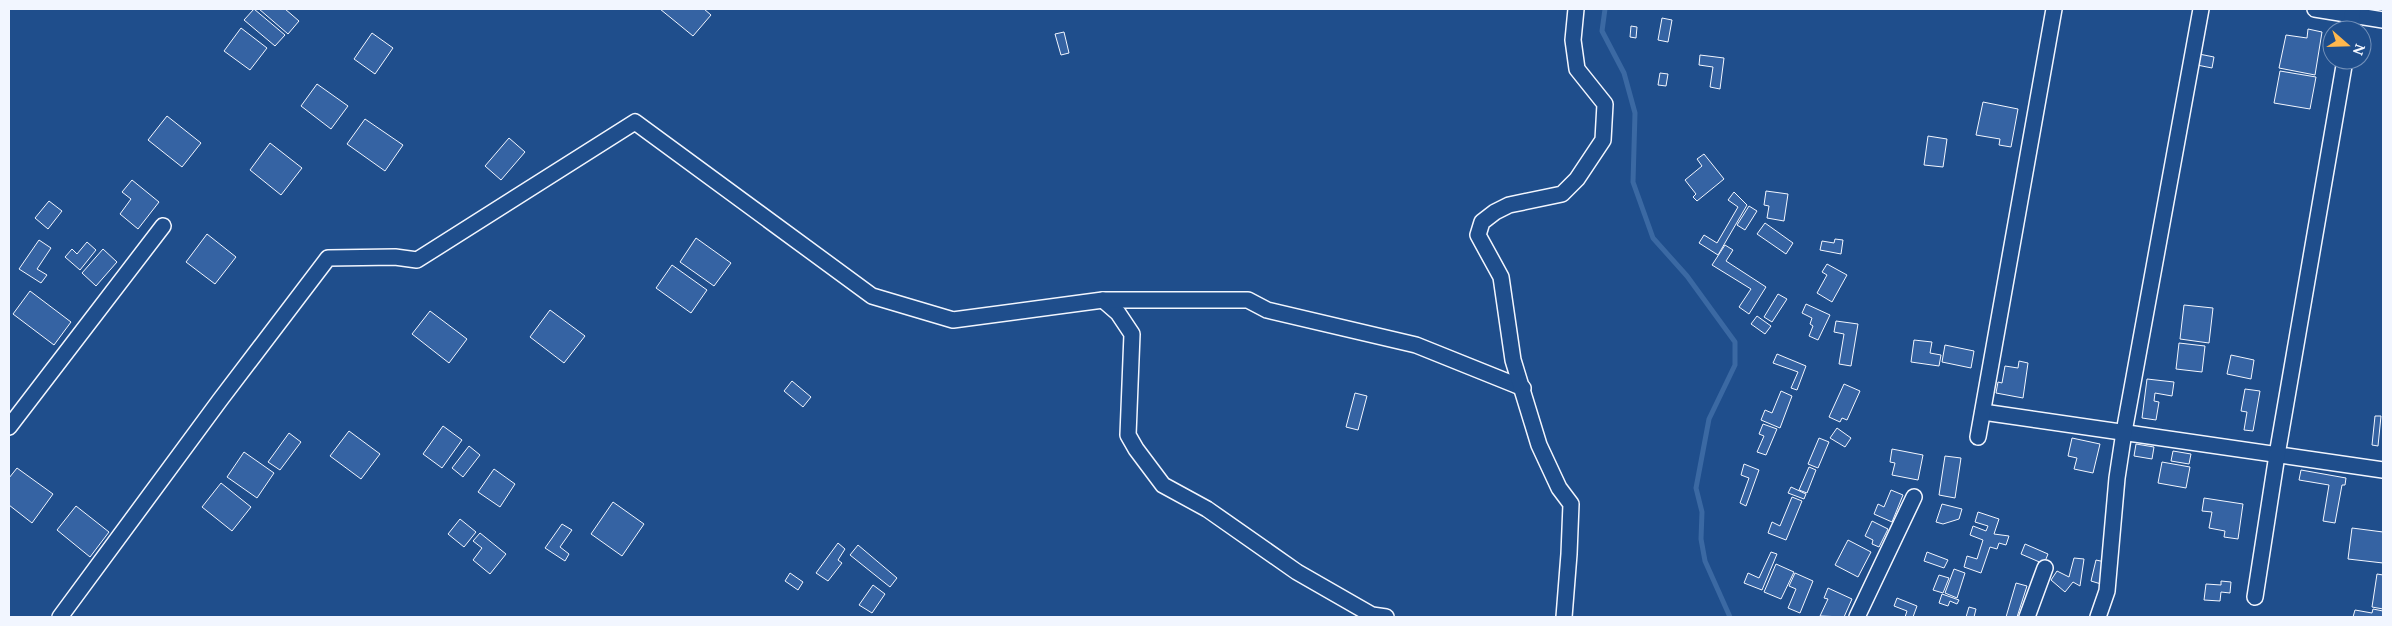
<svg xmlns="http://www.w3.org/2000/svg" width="2392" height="626" font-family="Lora,serif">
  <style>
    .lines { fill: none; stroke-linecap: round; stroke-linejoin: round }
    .stream { stroke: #3b69a3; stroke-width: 5 }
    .building { fill: #3563a3; stroke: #f2f6ff }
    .minor-casing { stroke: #f2f6ff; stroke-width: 18 }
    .minor { stroke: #1f4e8c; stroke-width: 15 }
  </style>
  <rect width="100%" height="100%" fill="#1f4e8c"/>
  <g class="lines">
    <polyline class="stream" points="1605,9 1602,31 1624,73 1635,113 1633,182 1653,238 1687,276 1735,342 1735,365 1709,419 1696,488 1702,512 1701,539 1705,561 1730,617"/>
  </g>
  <g class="building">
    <polygon points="254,9 285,35 275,46 244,20"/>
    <polygon points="259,9 285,9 299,21 288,34"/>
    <polygon points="660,9 704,9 711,15 693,36"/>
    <polygon points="1662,18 1672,20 1668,42 1658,40"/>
    <polygon points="1631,26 1637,27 1636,38 1630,37"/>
    <polygon points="241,28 267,48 250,70 224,51"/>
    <polygon points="2308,29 2322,32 2315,75 2279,68 2286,35 2307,38"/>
    <polygon points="1064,32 1069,53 1061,55 1055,34"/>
    <polygon points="372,33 393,48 375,74 354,59"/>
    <polygon points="2199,54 2214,57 2212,68 2197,65"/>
    <polygon points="1700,55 1724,58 1720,89 1710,87 1713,67 1699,65"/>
    <polygon points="2280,71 2316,77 2310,109 2274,103"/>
    <polygon points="1660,73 1668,74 1666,86 1658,85"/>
    <polygon points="317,84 348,106 331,129 301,106"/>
    <polygon points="1983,102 2018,109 2011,147 1999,145 2000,139 1976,135"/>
    <polygon points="167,116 201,143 182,167 148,140"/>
    <polygon points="365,119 403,145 385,171 347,144"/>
    <polygon points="1928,136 1947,139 1943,167 1924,165"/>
    <polygon points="509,138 525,152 501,180 485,166"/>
    <polygon points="270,143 302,168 281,195 250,170"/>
    <polygon points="1704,154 1724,179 1697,201 1693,197 1696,194 1685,180 1702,166 1697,159"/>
    <polygon points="132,180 159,202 138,229 120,214 131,199 122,192"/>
    <polygon points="1766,191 1788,194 1784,221 1767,218 1769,206 1764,205"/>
    <polygon points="1734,192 1747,205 1718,255 1699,243 1704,235 1717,243 1738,207 1728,200"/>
    <polygon points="49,201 62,211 48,229 35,218"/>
    <polygon points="1749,206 1757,211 1745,230 1737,225"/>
    <polygon points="1765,223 1793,243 1786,254 1757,234"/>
    <polygon points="207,234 236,257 215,284 186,262"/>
    <polygon points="696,238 731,263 714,286 680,262"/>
    <polygon points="1835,239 1843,240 1841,254 1820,250 1822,241 1834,243"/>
    <polygon points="39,240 51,248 37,269 47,275 41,283 19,269"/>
    <polygon points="87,242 96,250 80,270 65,257 72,249 77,254"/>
    <polygon points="1725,245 1733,250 1726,261 1766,287 1749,314 1739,307 1751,289 1712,265"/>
    <polygon points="103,249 117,262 96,286 82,273"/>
    <polygon points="1827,264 1847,275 1832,302 1817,293 1827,275 1822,272"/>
    <polygon points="672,265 707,290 691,313 656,288"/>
    <polygon points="30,291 71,322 54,345 13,314"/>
    <polygon points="1778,294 1787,299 1772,322 1764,317"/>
    <polygon points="1806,304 1830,315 1818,340 1809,336 1813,326 1810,324 1812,318 1802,313"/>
    <polygon points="2184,305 2213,308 2209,343 2180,339"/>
    <polygon points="550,310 585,336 564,363 530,337"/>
    <polygon points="430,311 467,339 449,363 412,334"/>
    <polygon points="1757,316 1771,326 1765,334 1751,324"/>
    <polygon points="1836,321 1858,324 1851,366 1839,364 1844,334 1834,332"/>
    <polygon points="1914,340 1932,342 1930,353 1941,355 1939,366 1911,362"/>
    <polygon points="2179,343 2205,346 2202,372 2176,369"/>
    <polygon points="1945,345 1974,351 1971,368 1942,362"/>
    <polygon points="1777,354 1806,366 1797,390 1791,388 1798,372 1773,363"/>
    <polygon points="2231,355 2254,360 2251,379 2227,374"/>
    <polygon points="2019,361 2028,363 2023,398 1996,393 1998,382 2002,383 2005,366 2018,368"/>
    <polygon points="2147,379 2174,382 2172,396 2155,393 2154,401 2159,402 2156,420 2142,418"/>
    <polygon points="792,381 811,397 803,407 784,391"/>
    <polygon points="1844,384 1860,391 1847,420 1842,418 1840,422 1829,417"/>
    <polygon points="2245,389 2260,391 2253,431 2244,430 2247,412 2241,411"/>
    <polygon points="1781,391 1792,396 1780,428 1761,420 1765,410 1772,413"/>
    <polygon points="1355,393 1367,396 1358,430 1346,427"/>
    <polygon points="2375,416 2381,416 2378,446 2372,445"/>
    <polygon points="1763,424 1777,429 1766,455 1757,452 1764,436 1759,434"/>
    <polygon points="443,426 462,440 442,468 423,454"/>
    <polygon points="1837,428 1851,438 1845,447 1830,438"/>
    <polygon points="349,431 380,454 361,479 330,456"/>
    <polygon points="289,433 301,442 280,470 268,462"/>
    <polygon points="1819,438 1829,442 1818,468 1808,464"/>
    <polygon points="2072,438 2100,444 2093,473 2074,469 2077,458 2068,456"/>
    <polygon points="2136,444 2154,447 2152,459 2134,456"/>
    <polygon points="469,446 480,455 463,477 452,468"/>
    <polygon points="1892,449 1923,455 1918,480 1892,475 1895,463 1890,462"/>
    <polygon points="2173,451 2191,454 2189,464 2171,461"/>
    <polygon points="244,452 274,473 257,498 227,477"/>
    <polygon points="1945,456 1961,458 1955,498 1939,495"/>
    <polygon points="2162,462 2190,467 2186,488 2158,483"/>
    <polygon points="1744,464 1759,470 1746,506 1740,503 1749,478 1741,475"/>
    <polygon points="1809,467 1816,470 1807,493 1799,490"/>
    <polygon points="17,468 53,494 32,523 9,505 9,478"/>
    <polygon points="494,469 515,484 500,507 478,492"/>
    <polygon points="2301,470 2346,478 2345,485 2342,485 2335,523 2323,521 2329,485 2299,480"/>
    <polygon points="221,483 251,507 232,531 202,507"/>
    <polygon points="1791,487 1806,494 1804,499 1788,493"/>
    <polygon points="1891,490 1903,495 1892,522 1874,514 1878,504 1884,507"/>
    <polygon points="1792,497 1802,501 1786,540 1768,533 1772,522 1780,526"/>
    <polygon points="2204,498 2243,504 2238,539 2224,537 2225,531 2209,528 2212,512 2202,511"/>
    <polygon points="613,502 644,524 622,556 591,534"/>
    <polygon points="1942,504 1962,509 1959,519 1943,524 1936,522"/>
    <polygon points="76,506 109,532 90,557 57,530"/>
    <polygon points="1978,512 1999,519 1994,534 2009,536 2006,545 1999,543 1997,549 1990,547 1981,573 1964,567 1967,556 1977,559 1983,540 1970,535 1973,526 1986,531 1988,526 1975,522"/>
    <polygon points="460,519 476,532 464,547 448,534"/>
    <polygon points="1872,521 1888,529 1879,547 1872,544 1873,540 1865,536"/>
    <polygon points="562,524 572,530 560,547 569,554 565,561 545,548"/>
    <polygon points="2352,528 2383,532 2383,563 2348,559"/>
    <polygon points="480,533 506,554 490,574 473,560 482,548 473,541"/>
    <polygon points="1848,540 1871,552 1858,577 1835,565"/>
    <polygon points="838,543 845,549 838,560 842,563 828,581 816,573"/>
    <polygon points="2025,544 2048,554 2044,564 2021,554"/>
    <polygon points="858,545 897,578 890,587 850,555"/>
    <polygon points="1771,552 1777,554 1762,590 1744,583 1748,573 1759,578"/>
    <polygon points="1927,552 1948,560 1944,568 1924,561"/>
    <polygon points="2074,558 2084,559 2080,586 2073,582 2065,592 2051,580 2057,571 2069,577"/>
    <polygon points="2096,560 2105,562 2101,584 2091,581"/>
    <polygon points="1776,564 1794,572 1781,599 1764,592"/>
    <polygon points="1954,569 1965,573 1957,598 1945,593"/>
    <polygon points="790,573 803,582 798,590 785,581"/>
    <polygon points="1795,573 1813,581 1800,613 1788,608 1796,589 1789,586"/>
    <polygon points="2377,574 2383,575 2383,609 2372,607"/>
    <polygon points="1939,575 1949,578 1943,593 1933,590"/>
    <polygon points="2221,581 2231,582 2230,593 2221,592 2220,601 2204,600 2206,584 2221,585"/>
    <polygon points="2016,583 2027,586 2017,617 2006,617"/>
    <polygon points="873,585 885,594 872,613 859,605"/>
    <polygon points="1828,588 1852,599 1844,617 1820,616 1828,599 1824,598"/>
    <polygon points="1942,594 1959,600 1957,604 1950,601 1948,606 1939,603"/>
    <polygon points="1897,598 1917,606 1913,617 1905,617 1907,611 1894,606"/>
    <polygon points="1969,607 1976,609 1974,617 1966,617"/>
    <polygon points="2373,609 2383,611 2383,617 2353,617 2355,610 2372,613"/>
  </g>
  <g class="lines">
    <defs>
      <g id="minor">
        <polyline points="2315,9 2383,20"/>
        <polyline points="2350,30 2353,9"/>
        <polyline points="1103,300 1118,313 1132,334 1128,435 1136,449 1163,485 1207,509 1297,572 1372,615 1386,617"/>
        <polyline points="1983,412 2383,470"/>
        <polyline points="9,427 163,226"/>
        <polyline points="1978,437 2054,9"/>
        <polyline points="2255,597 2277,455 2345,60"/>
        <polyline points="60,617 220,400 328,258 395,257 417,260 635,122 872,296 953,320 1103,300 1248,300 1267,310 1416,345 1523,388"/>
        <polyline points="1564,617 1569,554 1571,504 1559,488 1539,445 1513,360 1501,277 1478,235 1482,222 1495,212 1509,205 1562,194 1577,179 1603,140 1605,104 1577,69 1573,40 1576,9"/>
        <polyline points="1857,617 1914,497"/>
        <polyline points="2027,617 2045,568"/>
        <polyline points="2098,617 2107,591 2117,478 2124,432 2201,9"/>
      </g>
    </defs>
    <use href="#minor" class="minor-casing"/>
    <use href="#minor" class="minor"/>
  </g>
  <rect width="2392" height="626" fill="none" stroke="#f2f6ff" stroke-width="20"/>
  <g transform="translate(2347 45) rotate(110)"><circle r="24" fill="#1f4e8c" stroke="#7391ba"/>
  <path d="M0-4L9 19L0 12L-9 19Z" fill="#ffb74d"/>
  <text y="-8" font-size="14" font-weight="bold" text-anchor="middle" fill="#f2f6ff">N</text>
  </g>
</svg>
